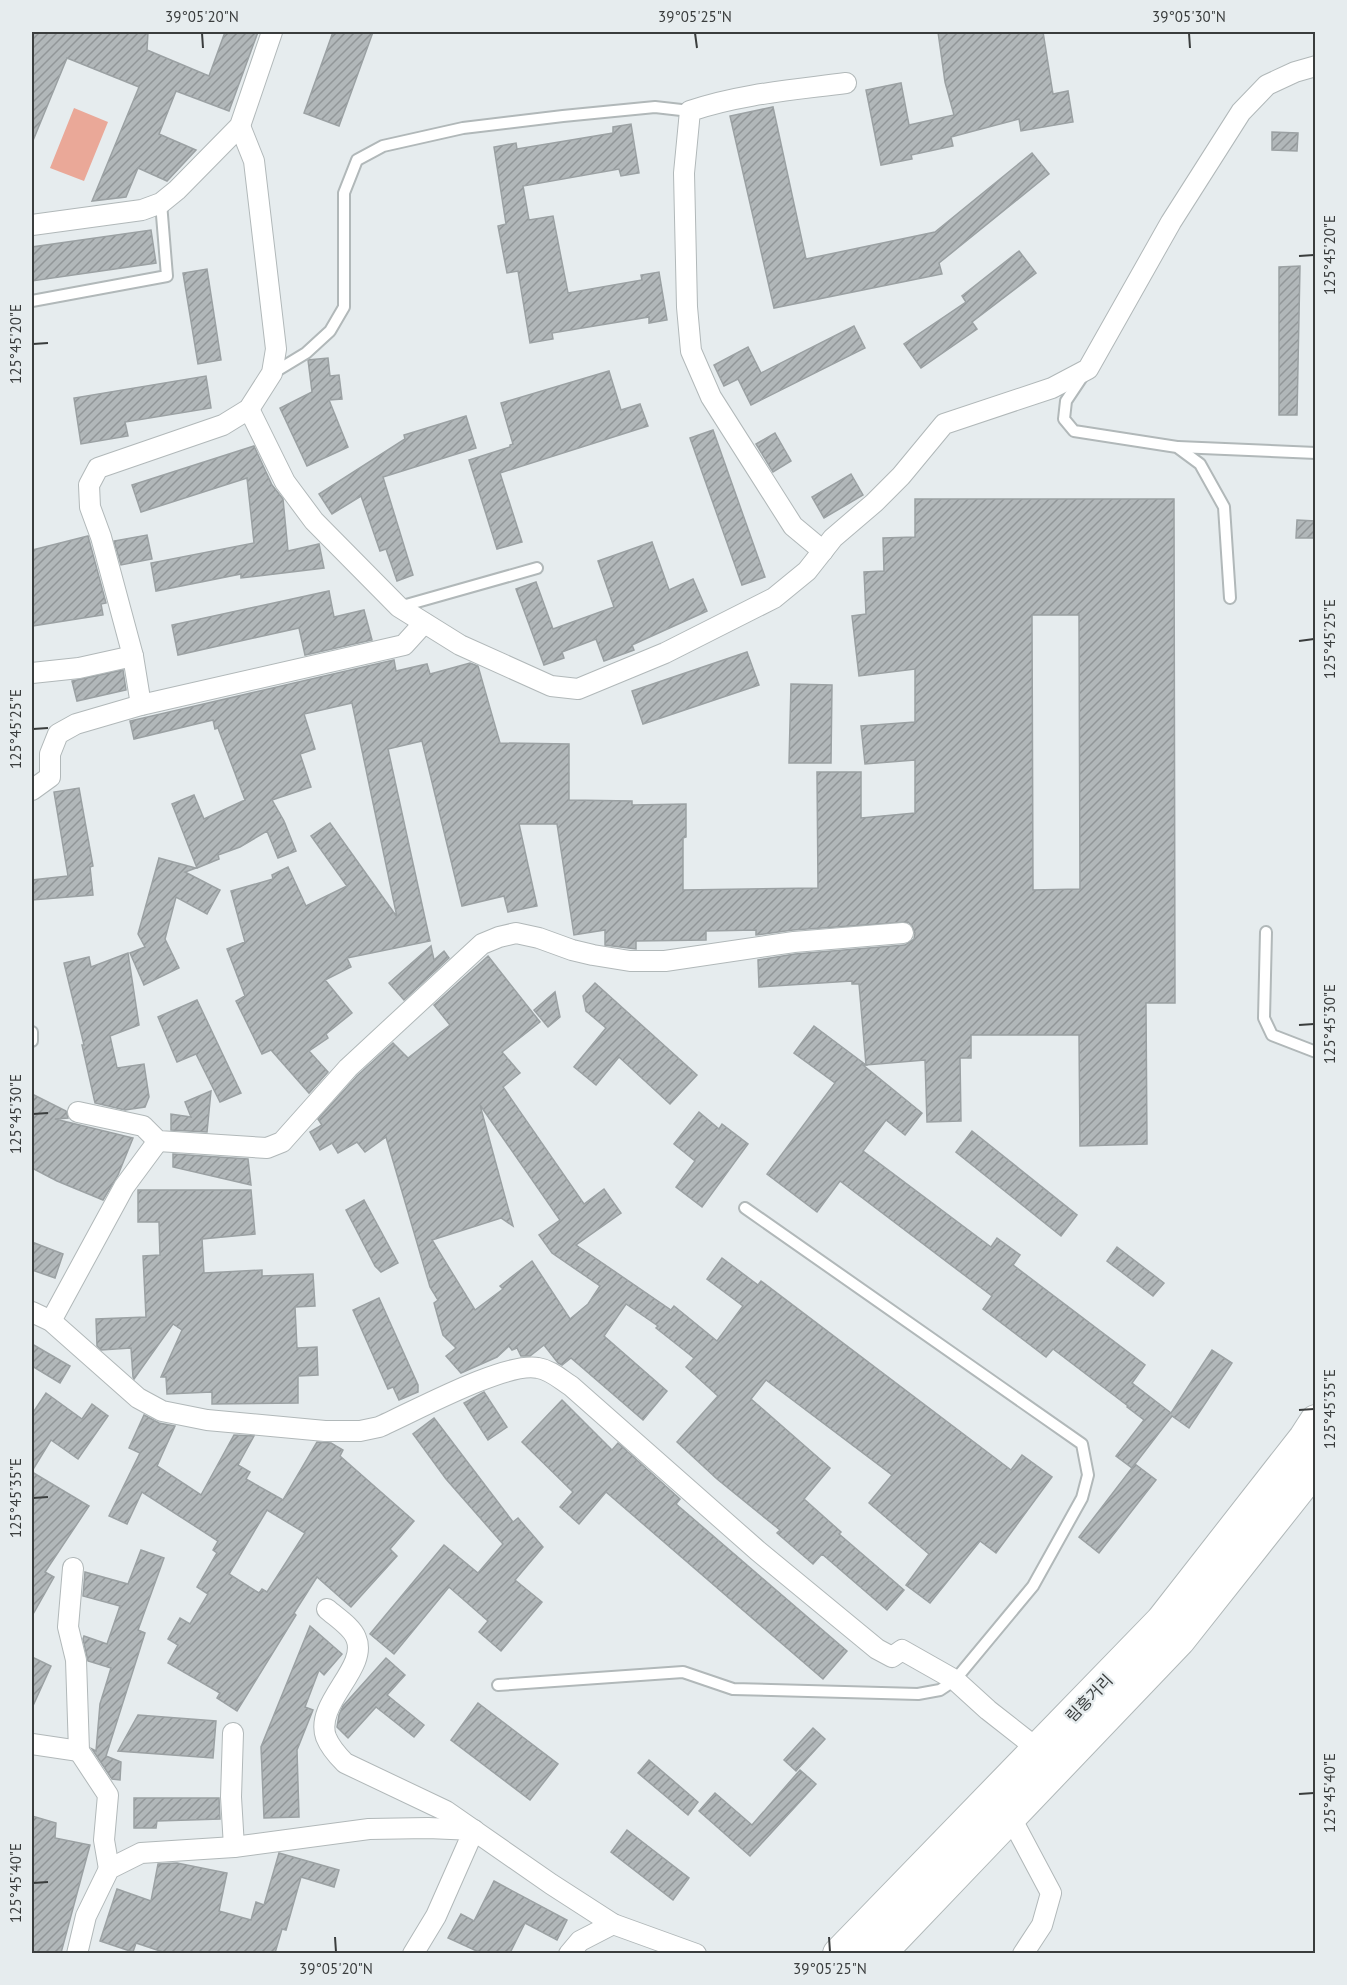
<svg xmlns="http://www.w3.org/2000/svg" width="1347" height="1985" font-family="'PT Sans','Noto Sans KR',sans-serif">
  <style>
    .garden { fill: #eaa898 }
    .building { fill: url(#building-hatch); stroke: #9ba1a3; stroke-width: 1.5; fill-rule: evenodd }
    .lines { fill: none; stroke-linecap: round; stroke-linejoin: round }
    .service-casing { stroke: #b1b8b9; stroke-width: 14 }
    .minor-casing { stroke: #b1b8b9; stroke-width: 22 }
    .primary-casing { stroke: #b1b8b9; stroke-width: 34 }
    .service { stroke: #fff; stroke-width: 10 }
    .minor { stroke: #fff; stroke-width: 20 }
    .primary { stroke: #fff; stroke-width: 32 }
    .ticks { fill: none; stroke: #3a3d3d; stroke-width: 2 }
    .labels { text-anchor: middle; dominant-baseline: central; stroke-width: 4.5; stroke-linejoin: round; paint-order: stroke }
    .street-label { font-size: 16px; fill: #3a3d3d; stroke: #e6ecee }
    .neatline { fill: none; stroke: #3a3d3d; stroke-width: 2 }
    .ticks-label { font-size: 15px; text-anchor: middle; fill: #3a3d3d }
  </style>
  <defs>
    <pattern id="building-hatch" width="6" height="6" patternUnits="userSpaceOnUse" patternTransform="scale(1.5)"><rect width="6" height="6" fill="#b1b7b9"/><path d="M-1 1l2-2M0 6l6-6M5 7l2-2" fill="none" stroke="#919698"/></pattern>
  </defs>
  <rect width="100%" height="100%" fill="#e6ecee"/>
  <polygon class="garden" points="74,108 108,122 84,181 50,168"/>
  <g class="building">
    <polygon points="32,32 148,32 147,50 209,76 225,32 258,32 229,111 176,91 159,134 196,150 167,181 138,168 126,197 92,201 139,87 67,58 32,143"/>
    <polygon points="333,32 373,32 339,126 304,113"/>
    <polygon points="938,32 1043,32 1053,94 1068,91 1073,122 1021,131 1019,119 951,137 953,146 911,155 912,159 881,165 866,90 901,83 909,125 954,115 945,82"/>
    <polygon points="773,107 806,259 935,232 1032,153 1049,174 939,263 942,274 774,308 730,116"/>
    <polygon points="631,124 639,173 621,176 619,169 523,186 529,220 553,216 568,293 642,280 641,275 659,272 667,320 649,323 649,317 552,333 553,339 530,343 518,271 507,273 498,226 506,224 494,147 516,143 517,149 613,133 613,127"/>
    <polygon points="1272,132 1298,133 1297,151 1272,150"/>
    <polygon points="151,230 156,263 32,281 32,247"/>
    <polygon points="1019,251 1036,273 972,322 977,329 921,368 904,344 966,302 962,296"/>
    <polygon points="1300,266 1297,415 1279,415 1279,267"/>
    <polygon points="207,269 221,360 198,364 183,273"/>
    <polygon points="854,326 865,348 751,405 738,379 724,386 714,365 748,347 761,373"/>
    <polygon points="328,358 330,376 339,375 342,399 329,400 348,447 307,466 280,408 312,392 308,360"/>
    <polygon points="609,371 621,410 640,404 648,426 500,473 522,542 497,549 469,460 510,447 510,445 513,444 501,403"/>
    <polygon points="206,376 211,408 125,422 128,436 81,444 74,398"/>
    <polygon points="466,416 476,448 383,477 413,575 397,581 386,549 380,551 361,496 332,514 319,494 405,439 404,435"/>
    <polygon points="713,430 765,577 742,585 690,438"/>
    <polygon points="775,433 791,461 773,472 756,444"/>
    <polygon points="254,446 272,485 283,499 288,551 319,544 324,568 241,578 241,574 156,591 151,563 254,543 247,478 141,512 132,485"/>
    <polygon points="851,474 863,495 824,518 812,497"/>
    <path d="M915,499H1174L1175,1003H1146L1147,1144L1080,1146L1079,1035H971V1058H960L961,1121L927,1122L925,1060L866,1065L859,984H852V981L759,987L758,960L795,954L905,945L914,939L915,933L912,926L908,922L793,930L756,935V930L706,931V940L636,941V949L605,945V930L574,935L557,824H519L537,906L508,912L504,896L462,906L422,741L388,749L430,941L347,958L351,967L325,980L352,1013L326,1034L328,1038L309,1051L328,1072L309,1093L271,1050L262,1054L236,1001L245,996L227,949L245,942L231,891L273,879L272,875L288,867L306,906L347,886L311,836L330,823L397,917L352,703L304,714L315,749L300,754L311,787L272,800L284,821L296,851L278,858L267,831L240,847L218,855L219,859L197,868L172,804L194,795L204,819L245,800L218,728L215,729L213,720L134,739L130,721L394,660L396,671L427,664L430,674L470,663L478,666L500,743L569,744V800L632,801V805L686,804V837L683,838V890L818,888L817,772H861V818L915,813V760L865,764L861,726L915,722V669L859,676L852,616L866,614L864,572L884,571L883,538L915,537ZM1032,615H1079L1080,889L1033,890Z"/>
    <polygon points="1297,520 1315,521 1315,538 1296,538"/>
    <polygon points="147,535 152,559 121,565 114,541"/>
    <polygon points="88,536 106,603 101,604 103,615 32,626 32,550"/>
    <polygon points="652,542 669,590 693,579 707,611 632,645 634,650 604,661 596,639 562,652 564,658 544,665 516,589 536,582 553,629 614,607 598,561"/>
    <polygon points="329,591 334,617 364,610 372,640 305,655 299,628 178,655 172,625"/>
    <polygon points="747,652 759,685 643,724 632,691"/>
    <polygon points="123,670 126,690 77,701 72,681"/>
    <polygon points="791,684 832,685 831,763 789,763"/>
    <polygon points="79,788 93,866 90,867 93,895 32,900 32,880 68,876 54,792"/>
    <polygon points="159,858 196,868 185,872 220,890 207,914 176,897 165,939 179,968 144,985 130,953 145,947 138,934"/>
    <polygon points="431,946 434,960 444,951 449,958 404,1000 389,983"/>
    <polygon points="128,953 139,1025 110,1036 117,1068 144,1064 149,1097 145,1107 125,1110 95,1103 82,1045 84,1045 64,963 89,957 91,967"/>
    <path d="M488,956L540,1022L502,1052L520,1073L503,1087L584,1204L604,1189L621,1213L576,1245L671,1310L674,1306L717,1341L743,1306L707,1279L722,1258L758,1285L761,1281L1011,1470L1022,1455L1052,1477L996,1553L980,1541L930,1603L906,1585L929,1554L869,1503L892,1475L766,1380L751,1399L830,1468L804,1499L841,1532L839,1534L904,1590L887,1610L822,1554L813,1564L777,1533L780,1530L717,1479L677,1442L718,1396L686,1367L694,1358L656,1328L658,1326L626,1304L604,1336L667,1391L643,1420L571,1358L562,1365L558,1363L544,1345L530,1356H521L517,1348L512,1350L509,1346L497,1357L461,1373L446,1356L456,1348L443,1335L434,1303L438,1300L430,1287L386,1137L365,1152L357,1142L338,1153L332,1143L320,1150L310,1132L322,1125L318,1119L357,1076L393,1043L408,1058L450,1025L434,1005ZM480,1105L560,1220L539,1235L552,1253L600,1286L588,1304L570,1319L532,1261L500,1286L503,1289L475,1310L432,1240L501,1218L513,1226Z"/>
    <polygon points="595,983 697,1075 670,1104 619,1057 596,1085 574,1067 606,1028 586,1011 583,996"/>
    <polygon points="555,992 560,1017 548,1027 534,1010"/>
    <polygon points="197,1000 241,1093 220,1102 196,1054 177,1062 158,1017"/>
    <polygon points="814,1026 866,1065 863,1065 922,1113 905,1135 886,1120 863,1151 991,1247 997,1238 1020,1255 1013,1265 1145,1365 1132,1383 1171,1413 1212,1350 1232,1363 1189,1428 1172,1416 1132,1468 1116,1456 1144,1420 1127,1407 1128,1406 1053,1349 1046,1357 983,1309 992,1296 840,1181 817,1212 767,1174 835,1083 794,1053"/>
    <polygon points="211,1091 207,1132 171,1130 171,1114 191,1117 185,1102"/>
    <polygon points="32,1094 66,1111 68,1118 55,1119 133,1138 118,1175 103,1200 57,1181 32,1168"/>
    <polygon points="699,1112 719,1129 722,1124 748,1144 702,1207 676,1187 695,1161 674,1144"/>
    <polygon points="972,1131 1077,1215 1061,1236 956,1152"/>
    <polygon points="173,1154 248,1159 251,1185 173,1167"/>
    <polygon points="138,1190 251,1190 255,1234 202,1239 204,1273 262,1270 262,1276 313,1274 315,1306 295,1307 297,1348 317,1347 318,1375 298,1376 298,1403 212,1404 212,1392 167,1394 166,1377 161,1377 182,1330 173,1324 134,1379 133,1377 131,1348 101,1350 97,1346 96,1319 146,1317 143,1256 160,1255 159,1222 138,1222"/>
    <polygon points="364,1200 398,1263 381,1272 375,1266 346,1210"/>
    <polygon points="32,1242 63,1254 55,1278 32,1270"/>
    <polygon points="1117,1247 1164,1283 1153,1296 1107,1261"/>
    <polygon points="379,1298 418,1385 418,1392 399,1400 393,1387 388,1389 353,1310"/>
    <polygon points="32,1344 70,1366 60,1383 32,1366"/>
    <polygon points="484,1392 507,1427 488,1440 464,1403"/>
    <polygon points="46,1393 82,1419 92,1404 108,1416 78,1459 51,1440 32,1471 32,1414"/>
    <polygon points="562,1400 612,1450 618,1443 680,1499 676,1504 847,1651 823,1679 606,1492 579,1524 560,1507 573,1492 522,1442"/>
    <path d="M144,1415L159,1423L175,1426L157,1466L201,1495L234,1435L254,1436L238,1465L250,1472L246,1479L283,1500L317,1442L331,1443L343,1450L340,1456L414,1521L390,1549L397,1556L351,1607L317,1577L294,1613L296,1615L237,1711L217,1698L220,1693L168,1663L178,1645L168,1639L180,1618L190,1624L208,1594L197,1587L217,1553L213,1550L218,1541L142,1492L127,1524L109,1516L140,1453L129,1448ZM267,1510L305,1533L267,1592L262,1589L259,1593L229,1574Z"/>
    <polygon points="434,1418 513,1522 518,1518 543,1547 515,1580 542,1602 501,1651 479,1632 488,1621 449,1587 394,1654 370,1634 444,1545 478,1573 503,1544 446,1479 413,1434"/>
    <polygon points="1135,1464 1156,1480 1099,1553 1079,1537"/>
    <polygon points="32,1472 89,1506 45,1572 54,1577 32,1616"/>
    <polygon points="141,1550 164,1558 138,1630 145,1633 106,1756 121,1762 120,1780 112,1779 92,1749 96,1751 100,1704 111,1668 88,1661 83,1639 84,1636 107,1644 120,1606 83,1596 85,1572 128,1584"/>
    <polygon points="310,1626 342,1654 324,1675 319,1670 305,1707 313,1710 297,1750 299,1817 264,1818 261,1747"/>
    <polygon points="32,1657 51,1666 32,1708"/>
    <polygon points="386,1658 405,1675 387,1695 424,1725 414,1737 376,1707 348,1738 337,1727 339,1715 343,1706"/>
    <polygon points="478,1703 558,1764 530,1800 451,1740"/>
    <polygon points="138,1715 216,1721 213,1758 118,1751"/>
    <polygon points="813,1728 825,1739 796,1771 784,1760"/>
    <polygon points="649,1760 698,1802 688,1815 638,1773"/>
    <polygon points="800,1770 816,1784 750,1856 699,1811 715,1793 752,1825"/>
    <polygon points="134,1798 219,1798 220,1819 157,1821 156,1828 134,1828"/>
    <polygon points="32,1816 56,1823 55,1838 90,1845 61,1953 32,1953"/>
    <polygon points="627,1830 689,1878 673,1900 611,1852"/>
    <polygon points="279,1853 339,1870 334,1887 301,1877 286,1930 282,1929 275,1953 166,1953 136,1943 133,1952 100,1941 117,1889 151,1901 158,1864 177,1863 227,1873 219,1911 251,1920 256,1902 264,1905"/>
    <polygon points="494,1881 567,1920 557,1940 525,1923 510,1953 481,1953 448,1938 461,1914 474,1921"/>
  </g>
  <g class="lines">
    <defs>
      <g id="service">
        <polyline points="32,301 167,276 161,203"/>
        <polyline points="273,373 306,353 330,331 344,307 344,193 357,160 383,146 463,128 563,116 655,107 690,111"/>
        <polyline points="1084,374 1066,401 1064,419 1074,431 1177,447 1200,464 1224,507 1230,598"/>
        <polyline points="1178,447 1316,453"/>
        <polyline points="399,607 537,568"/>
        <polyline points="1266,932 1264,1018 1272,1035 1316,1052"/>
        <polyline points="32,1032 32,1041"/>
        <polyline points="498,1685 683,1672 733,1689 918,1694 940,1690 955,1680 1033,1586 1082,1498 1088,1475 1082,1444 745,1208"/>
      </g>
      <g id="minor">
        <polyline points="32,225 142,210 161,203 177,190 240,126 272,32"/>
        <polyline points="249,409 285,482 314,521 399,607 460,645 551,686 578,689 665,653 774,598 807,571 833,538 874,503 901,476 944,424 1052,388 1088,369 1171,222 1241,112 1267,85 1295,72 1316,66"/>
        <path d="M823,551L793,526L711,397L691,351L687,307L684,173L690,111C740,94 793,90 846,83"/>
        <polyline points="32,673 79,668 133,656"/>
        <polyline points="141,705 133,656 101,537 90,507 89,485 98,468 223,425 249,409 272,373 276,349 254,161 240,126"/>
        <polyline points="32,790 50,777 50,754 58,734 76,724 141,705 404,645 424,623"/>
        <polyline points="78,1112 143,1126 158,1141 267,1148 282,1142 348,1068 482,944 499,937 516,933 539,938 572,950 593,955 630,961 665,961 794,942 903,933"/>
        <path d="M32,1312L51,1321L138,1398L162,1411L207,1420L325,1431H360L379,1427C413,1412 506,1361 538,1368C551,1370 560,1379 571,1386L758,1551L877,1649L892,1657L902,1650L955,1680L988,1710L1039,1750"/>
        <polyline points="51,1321 124,1187 158,1141"/>
        <polyline points="73,1568 68,1627 76,1660 79,1751 108,1795 104,1840 109,1869"/>
        <path d="M327,1609C336,1617 352,1627 356,1638C369,1668 314,1703 326,1737C330,1747 337,1755 345,1763L446,1811L551,1884L613,1924L696,1954"/>
        <polyline points="233,1733 231,1797 234,1847"/>
        <polyline points="32,1744 79,1751"/>
        <polyline points="1010,1816 1051,1893 1042,1925 1023,1954"/>
        <polyline points="77,1954 86,1916 109,1869 141,1853 234,1847 369,1829 428,1828 474,1830 436,1916 413,1954"/>
        <polyline points="569,1954 580,1941 613,1924"/>
      </g>
      <g id="primary">
        <polyline points="839,1954 1162,1621 1305,1438 1316,1421"/>
        <polyline points="879,1954 1179,1640 1316,1467"/>
      </g>
    </defs>
    <use href="#service" class="service-casing"/>
    <use href="#minor" class="minor-casing"/>
    <use href="#primary" class="primary-casing"/>
    <use href="#service" class="service"/>
    <use href="#minor" class="minor"/>
    <use href="#primary" class="primary"/>
  </g>
  <path class="ticks" d="M202,33L203,48M695,33L697,48M1189,33L1190,48M1299,256L1314,255M33,344L48,343M1299,641L1314,639M33,729L48,728M1299,1025L1314,1024M33,1114L48,1113M1299,1410L1314,1409M33,1498L48,1497M1299,1794L1314,1793M33,1883L48,1882M335,1937L336,1952M829,1937L830,1952"/>
  <g class="labels">
    <g class="street-label">
      <text transform="translate(1089 1698) rotate(-46)">림흥거리</text>
    </g>
  </g>
  <rect width="1347" height="1985" fill="none" stroke="#e6ecee" stroke-width="66"/>
  <rect x="33" y="33" width="1281" height="1919" class="neatline"/>
  <g class="ticks-label">
    <text x="202" y="22">39°05'20"N</text>
    <text x="695" y="22">39°05'25"N</text>
    <text x="1189" y="22">39°05'30"N</text>
    <text transform="translate(1330 255) rotate(-90)" y="5">125°45'20"E</text>
    <text transform="translate(16 344) rotate(-90)" y="5">125°45'20"E</text>
    <text transform="translate(1330 639) rotate(-90)" y="5">125°45'25"E</text>
    <text transform="translate(16 729) rotate(-90)" y="5">125°45'25"E</text>
    <text transform="translate(1330 1024) rotate(-90)" y="5">125°45'30"E</text>
    <text transform="translate(16 1114) rotate(-90)" y="5">125°45'30"E</text>
    <text transform="translate(1330 1409) rotate(-90)" y="5">125°45'35"E</text>
    <text transform="translate(16 1498) rotate(-90)" y="5">125°45'35"E</text>
    <text transform="translate(1330 1793) rotate(-90)" y="5">125°45'40"E</text>
    <text transform="translate(16 1883) rotate(-90)" y="5">125°45'40"E</text>
    <text x="336" y="1974">39°05'20"N</text>
    <text x="830" y="1974">39°05'25"N</text>
  </g>
</svg>
